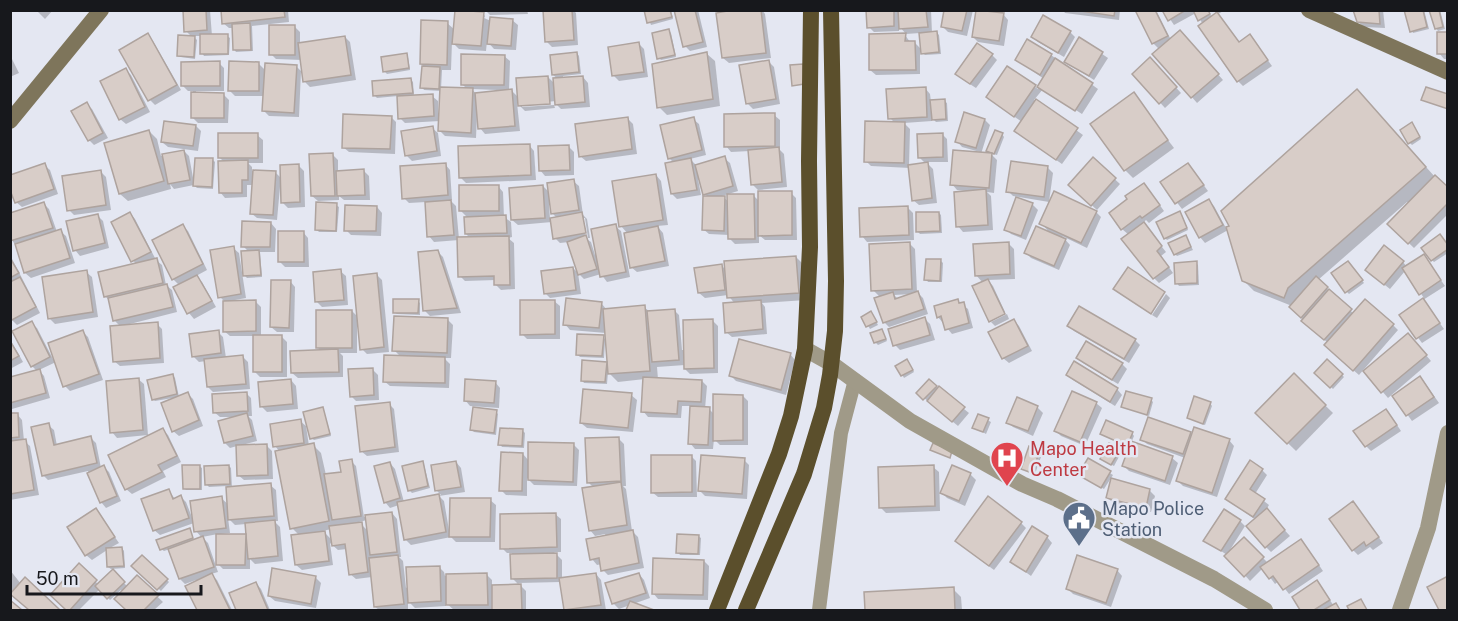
<svg xmlns="http://www.w3.org/2000/svg" width="1458" height="621" font-family="'Public Sans',sans-serif">
  <style>
    .shadow { fill: #0003; fill-rule: evenodd }
    .building { fill: #d8cdc8; stroke: #aea39e; stroke-width: 1.5 }
    .lines { fill: none; stroke-linecap: round; stroke-linejoin: round }
    .service { stroke: #a09a88; stroke-width: 14 }
    .minor { stroke: #a09a88; stroke-width: 16 }
    .secondary { stroke: #7e755b; stroke-width: 16 }
    .trunk { stroke: #5b4f2c; stroke-width: 16 }
    .labels { text-anchor: middle; dominant-baseline: central; stroke-width: 5; stroke-linejoin: round; paint-order: stroke }
    .health-label { font-size: 18px; fill: #be3a42; stroke: #e4e7f2; text-anchor: start }
    .service-label { font-size: 18px; fill: #4e5e75; stroke: #e4e7f2; text-anchor: start }
  </style>
  <rect width="100%" height="100%" fill="#e4e7f2"/>
  <g class="shadow">
    <polygon points="36,10 53,10 45,19"/>
    <polygon points="184,10 210,10 212,36 227,36 230,38 229,55 204,56 202,53 202,36 193,36 197,40 195,59 181,57 178,55 192,37 186,31"/>
    <polygon points="222,10 288,10 289,22 252,26 253,51 236,52 234,49 233,28 229,28 223,23"/>
    <polygon points="485,10 527,10 528,14 490,15"/>
    <polygon points="545,10 573,10 576,13 578,45 552,47 547,42"/>
    <polygon points="645,10 671,10 673,19 651,25"/>
    <polygon points="676,10 698,10 707,47 690,51 685,46"/>
    <polygon points="746,10 762,10 765,14 771,58 729,63 723,58"/>
    <polygon points="868,10 931,10 932,33 937,33 939,35 941,54 925,55 920,50 920,74 876,75 870,70 905,35 910,42 914,42 922,50 920,33 906,34 899,26 899,31 874,32 869,27"/>
    <polygon points="946,10 973,10 967,36 948,32 942,26"/>
    <polygon points="1063,10 1120,10 1119,20 1065,13"/>
    <polygon points="1136,10 1156,10 1171,40 1185,37 1223,80 1197,103 1155,54 1160,50 1153,43"/>
    <polygon points="1164,10 1208,10 1212,18 1217,14 1213,10 1225,10 1218,14 1240,44 1250,36 1272,66 1243,86 1238,81 1196,13 1174,25"/>
    <polygon points="1355,10 1383,10 1385,28 1364,27 1358,22"/>
    <polygon points="1406,10 1424,10 1429,29 1413,33"/>
    <polygon points="1431,10 1440,10 1445,29 1438,31 1436,28"/>
    <path d="M483,14L485,16L484,18L491,21L512,20L518,25L516,50L494,49L487,41L486,51L459,49L452,42L451,70H442L441,89L468,90L462,84L504,56L510,61L509,91H512L519,98L548,77L555,84L558,79L553,75L577,53L579,56L581,74L563,76V79L583,77L588,83L590,107L561,109L557,105V101L522,104V107L554,105L555,108L525,111L517,103L520,131L485,134L480,128L479,114H477L476,138L445,136L440,131V121L405,123L400,118L398,96L377,98L375,96L411,80L413,82L414,97L432,96L438,101V113H441L442,91L424,90L422,87L423,66L421,64L447,23L455,30ZM472,89L497,90V92L476,94Z"/>
    <polygon points="1003,14 1008,20 1004,46 978,42 973,37"/>
    <polygon points="295,27 300,32 300,44 345,37 350,42 356,80 310,87 305,82 302,60 276,59 271,54"/>
    <polygon points="669,31 671,33 676,57 661,60 659,58"/>
    <polygon points="1070,32 1075,37 1064,57 1038,42 1033,37"/>
    <polygon points="1448,33 1448,59 1444,59 1439,53"/>
    <polygon points="148,35 153,41 181,90 155,105 150,100"/>
    <polygon points="1080,39 1108,58 1094,80 1066,62"/>
    <polygon points="639,44 644,49 648,77 619,81 614,76"/>
    <polygon points="406,54 408,57 410,70 387,74 385,72"/>
    <polygon points="707,54 715,61 720,106 667,115 659,107"/>
    <polygon points="10,55 19,73 10,77"/>
    <polygon points="992,55 997,60 976,88 962,79"/>
    <polygon points="1051,55 1098,89 1082,114 1043,89 1034,100 1083,135 1062,164 1021,136 1016,131 1022,122 987,97 1035,87 1038,89 1044,79 1017,60"/>
    <polygon points="1150,59 1181,93 1165,108 1134,74"/>
    <polygon points="769,62 774,67 780,104 753,109 748,104 741,66"/>
    <polygon points="219,63 224,68 224,91 196,91 196,94 223,94 229,100 228,123 198,123 192,117 193,91 188,91 183,86"/>
    <polygon points="258,63 266,71 296,66 301,71 299,117 269,116 264,111 265,96 235,96 230,91"/>
    <polygon points="126,70 131,75 150,112 126,124 120,119"/>
    <polygon points="925,88 930,94 931,102 944,101 947,103 948,121 936,122 932,118 932,121 904,123 910,129 909,166 926,164 919,157 942,134 947,139 948,162 926,162 933,169 937,203 919,205 913,200 910,168 871,166 866,161 895,123 890,118"/>
    <polygon points="1133,94 1174,148 1133,178 1125,170"/>
    <polygon points="1367,101 1435,177 1448,189 1448,214 1414,248 1389,224 1409,203 1407,202 1318,280 1354,314 1393,325 1398,330 1359,375 1331,351 1328,343 1309,326 1291,307 1292,306 1254,291 1243,280 1228,230 1205,243 1200,237 1209,201 1214,206 1226,228 1231,227"/>
    <polygon points="86,104 92,109 108,138 94,145 89,140"/>
    <polygon points="774,115 780,120 780,150 784,154 787,187 758,190 753,185 750,151 731,152 726,146"/>
    <polygon points="391,117 396,122 395,154 349,152 343,147"/>
    <polygon points="628,119 633,124 637,154 586,161 580,156"/>
    <polygon points="693,119 699,124 706,155 690,159 696,165 724,158 730,163 738,191 722,196 729,202 753,195 759,201 791,193 796,198 797,240 765,240 759,235 759,243 735,244 729,238 729,235 709,234 703,229 708,197 705,194 700,179 698,179 701,195 677,199 672,194 674,163 669,158"/>
    <polygon points="985,120 990,125 981,154 992,155 997,160 994,193 987,192 991,196 993,230 963,232 958,226 966,191 957,190 952,184 980,152 962,147 957,141"/>
    <polygon points="196,126 201,131 198,151 168,147 162,142"/>
    <polygon points="1414,127 1421,139 1412,145 1410,143"/>
    <polygon points="432,128 438,133 441,156 412,161 406,155"/>
    <polygon points="149,131 157,139 161,156 184,151 189,156 194,183 213,160 215,162 213,189 197,188 194,185 174,189 170,184 171,189 128,201 120,194"/>
    <polygon points="1002,134 1004,137 997,155 990,153 988,150"/>
    <polygon points="257,135 263,140 263,163 248,163 252,167 252,171 275,172 282,179 298,165 304,171 305,207 288,208 283,203 282,187 280,187 277,220 257,218 251,213 253,185 247,185 247,197 225,198 220,192 224,162 220,158"/>
    <polygon points="529,145 534,151 536,180 466,183 460,177"/>
    <polygon points="568,146 574,152 574,175 545,176 540,170"/>
    <polygon points="332,154 338,160 338,172 364,171 369,176 370,200 344,200 339,196 339,200 318,201 312,196"/>
    <polygon points="1093,159 1120,184 1097,210 1070,185"/>
    <polygon points="445,164 450,170 452,200 450,200 456,206 459,239 471,239 466,234 468,218 461,211 498,186 503,192 504,217 511,222 512,237 508,238 514,243 515,289 501,290 495,284 496,280 465,281 460,276 459,240 434,242 429,236 426,202 409,203 404,198"/>
    <polygon points="1188,164 1208,191 1182,209 1162,183"/>
    <polygon points="44,165 50,170 58,194 22,207 16,202"/>
    <polygon points="1048,168 1053,173 1049,202 1013,196 1008,191"/>
    <polygon points="101,172 106,177 111,210 74,215 69,210"/>
    <polygon points="656,175 661,181 668,225 657,226 663,233 669,266 637,272 631,267 628,234 621,226"/>
    <path d="M573,181L579,186L583,215L587,219L590,238H588L585,218H582L586,241L588,240L591,242L595,255H597L615,226L621,231L630,277L607,282L601,274L584,279L579,274L569,242L560,243L555,238L552,222L518,225L512,220L543,186L550,193ZM551,204L553,214L557,218L550,219L549,205Z"/>
    <polygon points="1149,190 1164,211 1149,223 1146,220 1143,223 1166,252 1161,256 1173,273 1159,283 1154,278 1129,235 1122,229"/>
    <polygon points="44,204 49,209 57,232 60,231 66,236 75,263 31,278 25,273 16,246 10,237"/>
    <polygon points="1032,204 1038,210 1026,240 1011,234 1006,229"/>
    <polygon points="336,205 339,207 337,232 319,232 316,229"/>
    <polygon points="377,207 382,213 381,236 351,235 346,230"/>
    <polygon points="908,208 913,213 914,240 867,242 862,236"/>
    <polygon points="1096,212 1101,217 1087,248 1062,236 1070,245 1059,270 1031,258 1026,253 1050,233 1041,223"/>
    <polygon points="130,213 135,219 156,260 162,265 166,285 172,290 177,312 126,325 126,326 157,324 162,329 164,363 120,366 114,361 121,327 115,321 110,301 105,296 136,265 113,222"/>
    <polygon points="939,213 941,215 942,233 920,234 918,232"/>
    <polygon points="97,215 103,221 109,248 80,256 75,250"/>
    <polygon points="1182,215 1188,230 1167,240 1165,238"/>
    <polygon points="271,223 276,229 275,252 260,252 262,277 247,278 244,275 249,252 243,246"/>
    <polygon points="183,226 188,231 207,270 196,276 202,282 216,307 194,319 189,313 175,288 180,286 173,279"/>
    <polygon points="303,232 308,238 309,267 285,267 280,262"/>
    <polygon points="1186,237 1193,250 1177,256 1175,254"/>
    <path d="M910,244L915,249L917,292L923,298L928,314L889,327L884,322L880,297L873,290ZM912,294L898,299L894,295Z"/>
    <polygon points="1009,244 1014,249 1015,279 988,280 993,286 1005,312 990,319 983,283 976,275"/>
    <polygon points="1448,246 1448,253 1434,262 1432,260"/>
    <polygon points="233,248 239,253 246,298 235,300 236,302 256,302 261,307 261,337 281,336 287,342 287,377 260,377 254,371 254,336 230,336 224,331 224,301 220,297"/>
    <polygon points="438,252 443,257 461,313 430,316 424,310"/>
    <polygon points="10,255 40,313 17,325 10,318"/>
    <polygon points="1424,256 1445,286 1423,300 1444,329 1422,343 1401,315 1424,298 1405,271 1390,289 1372,275 1403,262 1407,267"/>
    <polygon points="796,257 804,265 806,300 762,303 765,307 767,334 732,337 726,332 735,304 728,295 705,298 699,293 722,266 727,271"/>
    <polygon points="941,261 943,263 942,282 928,282 926,279"/>
    <polygon points="1196,263 1198,265 1199,285 1179,286 1177,283"/>
    <polygon points="1350,265 1364,283 1349,294 1347,292"/>
    <polygon points="573,268 578,273 581,294 550,298 545,293"/>
    <polygon points="340,271 346,276 348,305 322,307 317,302"/>
    <polygon points="86,272 92,277 98,317 55,324 49,318"/>
    <polygon points="377,275 382,280 389,352 367,354 362,349 359,326 357,326 357,353 340,353 343,356 343,377 298,378 292,373 322,351 318,348 352,311 359,318"/>
    <polygon points="290,281 295,287 294,332 277,332 271,327"/>
    <polygon points="1166,294 1170,298 1157,318 1152,315"/>
    <polygon points="418,301 420,303 420,315 397,314 394,312"/>
    <polygon points="554,301 560,306 560,339 527,339 522,334"/>
    <polygon points="957,301 968,309 973,328 952,334 938,317"/>
    <polygon points="601,303 607,310 644,307 650,312 674,310 679,315 682,350 685,350 712,320 718,326 718,373 690,374 685,369 685,365 657,367 658,379 702,381 707,386 705,409 709,409 714,414 743,396 748,401 748,445 720,445 714,439 713,449 695,449 690,443 692,406 682,406 681,418 648,417 643,411 645,379 618,382 608,372 607,384 584,383 582,380 606,363 609,367 607,341 605,341 604,358 580,357 577,354 603,337 607,341 606,333 570,330 565,324"/>
    <polygon points="1007,314 1009,319 995,326 991,322"/>
    <polygon points="873,316 878,325 870,329 863,317"/>
    <polygon points="925,319 930,324 935,340 900,350 895,345"/>
    <polygon points="448,320 453,325 451,358 444,358 450,364 449,388 390,386 384,381 401,357 394,350"/>
    <polygon points="1014,321 1019,326 1032,351 1009,363 1003,358"/>
    <polygon points="31,323 37,328 53,359 83,332 88,337 103,380 70,391 65,386 56,362 39,370 44,376 50,398 12,409 10,378 37,371 32,366"/>
    <polygon points="1069,326 1135,340 1140,345 1129,363 1074,331"/>
    <polygon points="882,331 887,341 878,345 875,342"/>
    <polygon points="218,332 223,337 226,358 243,357 248,362 250,389 213,392 208,387 206,361 199,362 193,356"/>
    <polygon points="10,339 23,362 10,369"/>
    <polygon points="1413,340 1431,361 1388,398 1365,371"/>
    <polygon points="790,354 795,360 786,395 736,381 730,375"/>
    <polygon points="1078,358 1122,364 1127,369 1118,384 1083,363"/>
    <polygon points="1327,361 1344,377 1333,389 1316,373"/>
    <polygon points="909,363 914,372 904,378 897,366"/>
    <polygon points="1075,363 1117,389 1122,395 1115,406 1073,380 1067,375"/>
    <polygon points="372,369 378,375 379,400 356,401 351,396"/>
    <polygon points="1294,375 1333,413 1296,451 1257,413"/>
    <polygon points="173,376 175,378 179,397 188,394 193,399 203,426 179,436 173,431 173,398 155,401 153,399"/>
    <polygon points="138,379 144,384 148,435 117,438 112,432"/>
    <polygon points="291,380 296,386 298,409 267,412 262,407"/>
    <polygon points="929,381 969,413 958,426 918,393"/>
    <polygon points="495,382 500,388 499,408 470,406 465,400"/>
    <polygon points="1425,383 1439,403 1412,421 1394,396"/>
    <polygon points="246,393 251,398 252,416 248,416 252,420 257,441 242,445 267,446 272,451 273,479 244,480 238,475 237,446 230,448 225,443 233,417 220,417 214,412"/>
    <polygon points="631,395 637,400 633,432 587,428 581,423"/>
    <polygon points="1018,399 1038,408 1043,413 1033,436 1013,427 1008,422"/>
    <polygon points="1151,400 1153,402 1149,416 1123,406"/>
    <polygon points="1096,403 1102,408 1085,446 1061,436 1056,431"/>
    <polygon points="1210,403 1212,406 1205,425 1188,418"/>
    <polygon points="389,404 394,409 399,452 367,456 361,451"/>
    <polygon points="322,408 324,411 331,436 314,440 311,438"/>
    <polygon points="496,412 498,414 496,435 474,432 472,430"/>
    <polygon points="17,414 22,420 24,441 30,446 39,495 10,500 10,415"/>
    <polygon points="979,416 991,422 986,434 974,427"/>
    <polygon points="1391,416 1401,431 1371,451 1366,446"/>
    <path d="M300,421L306,426L309,446L313,445L321,453L326,475L342,473L351,461L356,466L364,517L392,513L397,519L401,557H399L403,561L406,588L439,567L444,572L445,576L486,574L492,580V587L520,586L512,578V553H507L502,548L555,514L561,519V552H554L562,560V579L596,574L601,580L606,610H565L561,582L518,583L526,591V610H454L446,603V606L415,608L408,601V609L379,610L375,607L372,577L356,579L350,574L347,549L338,550L330,543L333,565L302,570L296,565L300,536L292,528L280,452L275,446ZM367,520L368,531L359,522ZM331,529L332,540L323,531Z"/>
    <polygon points="48,425 54,430 57,446 91,438 96,443 101,468 104,467 109,472 121,501 106,508 101,502 88,471 48,480 43,475"/>
    <polygon points="162,429 168,435 181,462 163,471 166,477 132,494 126,489"/>
    <polygon points="523,431 525,433 524,448 502,447 500,444"/>
    <polygon points="1132,433 1134,436 1131,443 1172,458 1178,463 1170,485 1129,471 1124,466 1130,447 1104,436"/>
    <polygon points="1190,433 1193,436 1229,440 1234,446 1217,497 1183,486 1178,481 1185,458 1147,444 1142,439"/>
    <polygon points="618,438 624,444 626,486 623,486 626,489 632,531 638,537 644,568 608,575 603,570 602,564 597,565 592,559 606,537 605,534 595,536 590,530 594,488 588,482"/>
    <polygon points="573,444 579,450 577,486 534,485 527,478 527,496 506,495 501,490 523,454 529,461"/>
    <polygon points="1030,448 1042,454 1035,474 1023,469"/>
    <polygon points="1119,451 1121,453 1114,466 1104,461"/>
    <polygon points="691,456 696,461 697,497 658,497 652,492"/>
    <polygon points="744,460 749,465 747,499 705,496 699,490"/>
    <polygon points="1088,460 1113,475 1104,489 1082,477"/>
    <polygon points="456,462 461,468 465,492 439,496 444,501 449,530 490,500 496,505 495,542 456,542 451,537 411,545 405,539 399,505 390,508 385,502 390,463 395,469 404,502 441,495 437,491"/>
    <polygon points="422,463 424,465 430,488 412,493 409,490"/>
    <polygon points="199,466 202,468 202,490 186,490 184,488"/>
    <path d="M229,466L231,468L232,488L270,485L276,490L278,521H274L280,527L283,561L255,564L250,559V569H223L218,564V534L202,537L208,543L218,572L211,574L217,580L232,610H198L187,587L197,582L196,580L185,584L180,579L170,549L164,551L161,549L189,530L194,540L202,538L196,531L194,523L160,535L154,530L169,491L175,499L181,497L186,502L193,520L221,498L229,505L227,486L209,487L207,485ZM228,518L235,525L246,524L248,536H222L221,534L230,533Z"/>
    <polygon points="933,467 939,472 940,511 886,513 880,507"/>
    <polygon points="953,467 970,474 976,480 965,506 947,498 942,493"/>
    <polygon points="1262,470 1267,475 1255,494 1269,505 1266,510 1290,536 1271,552 1266,547 1256,520 1226,499"/>
    <polygon points="1135,487 1150,491 1155,496 1151,512 1113,503 1108,498"/>
    <polygon points="1358,509 1383,543 1373,550 1370,547 1358,555 1353,550"/>
    <polygon points="96,510 119,543 108,549 122,548 124,551 125,568 111,569 108,567 107,550 92,560 86,555"/>
    <polygon points="1240,521 1245,526 1230,550 1244,539 1268,563 1306,546 1323,571 1289,594 1279,581 1275,584 1263,568 1250,581 1227,555 1205,540"/>
    <polygon points="1021,523 1026,528 994,570 962,546"/>
    <polygon points="698,536 701,538 700,555 680,555 678,552"/>
    <polygon points="1047,537 1052,543 1031,576 1012,562"/>
    <polygon points="142,557 169,582 161,591 134,566"/>
    <polygon points="704,561 709,566 708,600 658,599 653,593"/>
    <polygon points="79,566 99,585 113,572 128,587 137,577 163,602 154,610 127,610 116,599 122,592 121,590 110,600 100,589 79,610 68,610 52,595"/>
    <polygon points="10,570 21,584 25,579 58,610 30,610 10,591"/>
    <polygon points="1117,570 1122,576 1111,607 1073,594 1067,588"/>
    <polygon points="639,574 644,580 650,598 633,604 650,610 627,610 630,605 619,609 613,603"/>
    <polygon points="315,577 321,583 316,608 275,601 269,596"/>
    <polygon points="1317,582 1334,606 1340,610 1302,610 1294,598"/>
    <polygon points="256,583 261,589 270,610 238,610 231,594"/>
    <polygon points="953,589 961,597 962,610 867,610 866,594"/>
  </g>
  <g class="building">
    <polygon points="183,10 206,10 207,30 184,32"/>
    <polygon points="221,10 284,10 285,17 222,24"/>
    <polygon points="455,10 484,12 481,46 452,44"/>
    <polygon points="543,10 572,10 574,40 545,42"/>
    <polygon points="644,10 670,10 672,17 647,23"/>
    <polygon points="674,10 695,10 703,42 683,47"/>
    <polygon points="733,10 761,10 766,53 722,58 716,13"/>
    <polygon points="866,10 894,10 894,26 867,28"/>
    <polygon points="898,10 926,10 928,27 899,29"/>
    <polygon points="944,10 967,10 962,31 941,27"/>
    <polygon points="976,10 1004,13 999,41 972,37"/>
    <polygon points="1074,10 1115,10 1114,16"/>
    <polygon points="1135,10 1155,10 1168,36 1152,44"/>
    <polygon points="1162,10 1186,10 1168,21"/>
    <polygon points="1193,10 1208,10 1210,14 1198,21"/>
    <polygon points="1353,10 1379,10 1380,24 1357,22"/>
    <polygon points="1404,10 1423,10 1427,27 1410,32"/>
    <polygon points="1429,10 1439,10 1443,27 1435,29"/>
    <polygon points="1217,12 1239,42 1250,34 1268,60 1237,82 1198,26"/>
    <polygon points="1043,15 1071,31 1058,53 1031,37"/>
    <polygon points="490,17 513,19 511,46 487,44"/>
    <polygon points="421,20 448,21 447,65 420,64"/>
    <polygon points="250,23 251,50 233,50 232,24"/>
    <rect x="269" y="25" width="26" height="30"/>
    <polygon points="669,29 675,55 657,59 652,33"/>
    <polygon points="1180,30 1219,74 1191,98 1152,54"/>
    <polygon points="937,31 939,52 921,54 919,33"/>
    <rect x="1437" y="32" width="11" height="22"/>
    <polygon points="148,33 177,85 148,101 119,50"/>
    <polygon points="906,33 905,41 915,41 916,70 869,70 869,34"/>
    <rect x="200" y="34" width="28" height="20"/>
    <polygon points="178,35 195,36 194,57 177,56"/>
    <polygon points="345,36 351,75 303,82 298,43"/>
    <polygon points="1079,37 1103,52 1089,76 1064,62"/>
    <polygon points="1027,39 1052,54 1040,75 1015,60"/>
    <polygon points="639,42 644,72 612,76 608,47"/>
    <polygon points="977,43 993,54 970,84 955,74"/>
    <polygon points="577,52 579,72 552,75 550,55"/>
    <polygon points="707,52 713,99 657,108 652,64"/>
    <polygon points="407,53 409,68 383,72 381,57"/>
    <polygon points="461,54 505,55 504,85 461,85"/>
    <polygon points="1150,57 1177,87 1159,104 1132,74"/>
    <polygon points="1055,58 1093,83 1075,111 1037,87"/>
    <polygon points="769,60 776,99 746,104 739,65"/>
    <polygon points="220,61 220,86 181,86 181,62"/>
    <polygon points="229,61 259,62 259,91 228,91"/>
    <polygon points="265,63 297,65 294,113 262,111"/>
    <polygon points="803,64 804,84 792,86 790,65"/>
    <polygon points="422,66 440,67 439,89 420,88"/>
    <polygon points="1007,66 1036,85 1014,117 986,97"/>
    <polygon points="126,68 145,107 119,120 100,81"/>
    <polygon points="548,76 550,104 518,106 516,78"/>
    <polygon points="583,76 585,102 555,105 553,78"/>
    <polygon points="411,78 413,93 373,96 372,81"/>
    <polygon points="440,87 473,88 471,133 438,131"/>
    <polygon points="926,87 927,117 888,119 886,89"/>
    <polygon points="1426,87 1448,94 1448,109 1421,100"/>
    <polygon points="512,89 515,126 478,129 475,93"/>
    <polygon points="1357,89 1426,167 1288,288 1284,298 1242,281 1226,227 1229,226 1221,211"/>
    <polygon points="191,92 224,93 224,118 191,118"/>
    <polygon points="1134,92 1168,140 1124,171 1090,124"/>
    <polygon points="433,94 434,116 398,119 397,96"/>
    <polygon points="945,99 946,119 932,120 930,100"/>
    <polygon points="1036,99 1078,128 1056,160 1014,131"/>
    <polygon points="87,102 103,133 88,141 71,111"/>
    <polygon points="964,112 985,119 976,148 955,142"/>
    <polygon points="766,113 775,113 775,146 724,147 724,114"/>
    <polygon points="343,114 392,116 390,149 342,148"/>
    <polygon points="628,117 632,149 579,157 575,124"/>
    <polygon points="694,117 702,150 668,159 660,125"/>
    <polygon points="164,121 196,125 193,146 161,142"/>
    <polygon points="865,121 905,122 904,163 864,162"/>
    <polygon points="1412,122 1420,137 1408,144 1400,130"/>
    <polygon points="433,126 437,151 405,156 401,131"/>
    <polygon points="149,130 164,181 119,194 104,143"/>
    <polygon points="995,130 1003,133 994,154 986,151"/>
    <rect x="218" y="133" width="40" height="25"/>
    <polygon points="943,133 943,157 918,158 917,134"/>
    <polygon points="530,144 531,175 459,178 458,146"/>
    <polygon points="569,145 570,170 539,171 538,146"/>
    <polygon points="779,147 782,182 751,185 748,150"/>
    <polygon points="184,150 190,180 168,184 162,154"/>
    <polygon points="953,150 992,153 989,188 950,185"/>
    <polygon points="333,153 335,196 311,196 309,154"/>
    <polygon points="725,156 733,186 703,195 695,165"/>
    <polygon points="1093,157 1116,178 1091,206 1068,185"/>
    <polygon points="195,158 213,158 212,187 193,186"/>
    <polygon points="691,158 697,190 671,194 665,163"/>
    <polygon points="248,160 248,180 242,180 242,193 219,193 218,161"/>
    <polygon points="1011,161 1048,166 1044,197 1006,192"/>
    <polygon points="928,162 932,198 912,201 908,165"/>
    <polygon points="45,163 54,189 15,203 10,190 10,175"/>
    <polygon points="446,163 448,195 402,199 400,166"/>
    <polygon points="1188,163 1204,185 1175,204 1160,182"/>
    <polygon points="299,164 300,202 281,203 280,165"/>
    <polygon points="364,169 365,195 337,196 336,171"/>
    <polygon points="101,170 106,205 67,211 62,176"/>
    <polygon points="253,170 276,171 273,215 250,214"/>
    <polygon points="656,174 663,220 619,227 612,181"/>
    <polygon points="1435,175 1448,187 1448,203 1408,244 1387,224"/>
    <polygon points="574,179 579,210 551,214 547,183"/>
    <polygon points="1144,183 1160,205 1142,218 1140,216 1121,230 1109,213 1127,199 1125,196"/>
    <rect x="459" y="185" width="40" height="26"/>
    <polygon points="543,185 545,218 511,220 509,188"/>
    <polygon points="986,189 988,225 956,227 954,192"/>
    <polygon points="758,191 792,191 792,235 758,236"/>
    <polygon points="1054,191 1097,211 1081,243 1039,224"/>
    <polygon points="727,194 754,194 755,239 728,239"/>
    <polygon points="703,196 725,196 724,231 702,230"/>
    <polygon points="1016,197 1033,203 1021,236 1004,230"/>
    <polygon points="1209,199 1223,225 1199,238 1185,212"/>
    <polygon points="451,200 454,235 427,237 425,202"/>
    <polygon points="44,202 53,228 10,241 10,213"/>
    <polygon points="316,202 337,203 336,231 315,230"/>
    <polygon points="345,205 377,206 376,231 344,231"/>
    <polygon points="908,206 909,235 860,237 859,208"/>
    <polygon points="1180,211 1187,228 1164,239 1156,222"/>
    <polygon points="130,212 151,252 131,262 111,222"/>
    <polygon points="582,212 586,233 553,239 550,218"/>
    <polygon points="916,212 939,212 940,231 916,232"/>
    <polygon points="98,214 105,243 73,251 66,221"/>
    <polygon points="506,215 507,233 465,234 464,217"/>
    <polygon points="242,221 271,222 270,247 241,247"/>
    <polygon points="1144,222 1162,246 1157,251 1169,267 1153,279 1121,239"/>
    <polygon points="183,224 203,264 172,280 152,240"/>
    <polygon points="616,224 626,272 600,277 591,229"/>
    <polygon points="658,226 665,261 630,268 624,233"/>
    <polygon points="1036,226 1066,239 1054,266 1024,253"/>
    <polygon points="61,229 70,258 24,273 15,244"/>
    <rect x="278" y="231" width="26" height="31"/>
    <polygon points="1440,234 1448,245 1448,249 1431,261 1421,248"/>
    <polygon points="586,235 597,269 578,275 567,242"/>
    <polygon points="1186,235 1191,247 1174,255 1168,243"/>
    <polygon points="509,236 510,285 494,285 494,276 458,277 457,237"/>
    <polygon points="910,242 912,289 871,291 869,244"/>
    <polygon points="1009,242 1010,274 975,276 973,244"/>
    <polygon points="1384,245 1404,261 1384,285 1365,270"/>
    <polygon points="234,246 241,294 218,298 210,250"/>
    <polygon points="259,250 261,275 243,276 241,251"/>
    <polygon points="438,250 457,308 423,311 418,252"/>
    <polygon points="1424,254 1441,280 1419,295 1402,268"/>
    <polygon points="796,256 799,293 727,298 724,261"/>
    <polygon points="10,258 19,273 10,278"/>
    <polygon points="157,258 163,283 104,297 98,272"/>
    <polygon points="926,259 941,259 940,281 924,280"/>
    <polygon points="1197,261 1197,283 1175,284 1174,263"/>
    <polygon points="1348,261 1363,280 1345,293 1331,273"/>
    <polygon points="722,264 725,290 698,293 694,268"/>
    <polygon points="573,267 576,290 544,294 541,271"/>
    <polygon points="1128,267 1165,292 1151,314 1113,289"/>
    <polygon points="341,269 344,300 315,302 313,272"/>
    <polygon points="87,270 93,312 48,319 42,277"/>
    <polygon points="377,273 384,347 360,350 353,276"/>
    <polygon points="197,275 212,301 187,314 173,287"/>
    <polygon points="1316,276 1328,287 1301,318 1289,307"/>
    <polygon points="20,277 36,307 10,321 10,282"/>
    <polygon points="988,279 1005,314 989,322 972,286"/>
    <polygon points="271,280 291,280 289,328 270,327"/>
    <polygon points="167,284 173,307 113,321 108,298"/>
    <polygon points="1329,289 1352,309 1324,340 1301,321"/>
    <polygon points="918,291 924,309 883,323 874,298 893,292 895,299"/>
    <polygon points="566,298 602,302 599,328 563,325"/>
    <polygon points="1423,298 1440,323 1416,339 1399,315"/>
    <polygon points="393,299 419,299 418,313 393,313"/>
    <polygon points="958,299 959,303 964,302 969,323 945,330 941,316 937,318 934,306"/>
    <polygon points="1365,299 1394,324 1353,371 1324,345"/>
    <polygon points="256,300 256,331 223,332 223,301"/>
    <polygon points="520,300 555,300 555,334 520,335"/>
    <polygon points="761,300 763,329 725,333 723,303"/>
    <polygon points="645,305 650,371 608,374 603,309"/>
    <polygon points="1079,306 1136,339 1124,359 1067,326"/>
    <polygon points="675,309 679,360 652,362 647,311"/>
    <rect x="316" y="310" width="36" height="38"/>
    <polygon points="871,311 877,322 866,327 861,317"/>
    <polygon points="394,316 448,318 447,353 392,351"/>
    <polygon points="925,317 930,335 893,346 888,329"/>
    <polygon points="713,319 714,368 684,369 683,320"/>
    <polygon points="1014,319 1028,346 1002,359 988,332"/>
    <polygon points="32,321 50,357 31,367 12,331"/>
    <polygon points="158,322 160,358 113,362 110,326"/>
    <polygon points="882,329 886,339 874,343 870,333"/>
    <polygon points="83,330 99,374 63,387 48,343"/>
    <polygon points="219,330 221,353 192,357 189,334"/>
    <polygon points="1408,333 1427,355 1381,393 1363,371"/>
    <polygon points="577,334 604,335 602,356 576,355"/>
    <rect x="253" y="335" width="29" height="37"/>
    <polygon points="739,339 791,353 781,390 729,376"/>
    <polygon points="10,341 19,356 10,361"/>
    <polygon points="1086,341 1123,363 1112,380 1076,358"/>
    <polygon points="338,349 339,372 291,373 290,351"/>
    <polygon points="243,355 246,384 207,387 204,359"/>
    <polygon points="384,355 445,357 445,383 383,382"/>
    <polygon points="907,359 913,370 901,376 895,366"/>
    <polygon points="1327,359 1343,374 1330,388 1314,373"/>
    <polygon points="582,360 607,362 605,382 581,381"/>
    <polygon points="1074,361 1118,388 1110,402 1066,375"/>
    <polygon points="373,368 374,395 350,397 348,369"/>
    <polygon points="40,369 46,393 10,403 10,377"/>
    <polygon points="1294,373 1326,405 1287,444 1255,413"/>
    <polygon points="173,374 177,394 152,400 147,380"/>
    <polygon points="1420,376 1434,397 1406,416 1392,396"/>
    <polygon points="643,377 702,380 701,402 678,401 677,414 641,412"/>
    <polygon points="139,378 143,430 110,433 106,381"/>
    <polygon points="291,379 293,404 260,407 258,382"/>
    <polygon points="465,379 496,381 494,403 464,401"/>
    <polygon points="929,379 937,386 923,400 916,393"/>
    <polygon points="939,386 965,407 952,422 927,401"/>
    <polygon points="583,389 632,393 628,428 580,423"/>
    <polygon points="1072,391 1097,402 1080,442 1054,431"/>
    <polygon points="1126,391 1152,398 1147,415 1121,407"/>
    <polygon points="188,392 199,420 172,432 161,403"/>
    <polygon points="247,392 248,411 213,413 212,394"/>
    <polygon points="713,394 743,395 743,440 713,441"/>
    <polygon points="1194,396 1211,402 1203,424 1187,418"/>
    <polygon points="1017,397 1038,406 1028,431 1006,423"/>
    <polygon points="390,402 395,447 360,452 355,406"/>
    <polygon points="690,406 710,407 708,445 688,444"/>
    <polygon points="323,407 330,434 310,439 303,412"/>
    <polygon points="473,407 497,410 494,433 470,430"/>
    <polygon points="1386,409 1397,425 1365,447 1353,431"/>
    <polygon points="10,413 18,413 19,437 10,438"/>
    <polygon points="247,413 253,436 224,443 218,421"/>
    <polygon points="978,414 989,418 983,432 972,428"/>
    <polygon points="1148,417 1191,432 1183,454 1140,440"/>
    <polygon points="301,419 304,443 273,447 270,424"/>
    <polygon points="1106,420 1133,432 1127,446 1100,434"/>
    <polygon points="49,423 54,445 91,436 97,463 42,476 31,427"/>
    <polygon points="1194,427 1230,439 1212,493 1176,481"/>
    <polygon points="163,428 177,456 158,465 162,472 125,490 108,455"/>
    <polygon points="500,428 523,429 522,446 498,445"/>
    <polygon points="619,437 621,481 587,483 585,438"/>
    <polygon points="26,439 34,490 10,494 10,441"/>
    <polygon points="1131,441 1173,456 1165,481 1122,466"/>
    <polygon points="528,442 574,443 573,482 528,480"/>
    <polygon points="314,443 329,521 290,529 275,451"/>
    <polygon points="933,443 952,451 950,458 930,450"/>
    <polygon points="1109,443 1120,450 1111,465 1100,459"/>
    <polygon points="267,444 268,475 237,476 236,445"/>
    <polygon points="1029,446 1040,450 1032,473 1021,469"/>
    <polygon points="501,452 523,453 522,491 499,491"/>
    <polygon points="651,455 692,455 692,492 651,493"/>
    <polygon points="701,455 745,458 742,494 698,491"/>
    <polygon points="1088,458 1111,471 1101,488 1078,475"/>
    <polygon points="352,459 361,516 332,520 324,474 341,472 339,461"/>
    <polygon points="1250,460 1263,469 1250,489 1265,499 1253,517 1225,499"/>
    <polygon points="423,461 428,486 408,491 402,466"/>
    <polygon points="456,461 461,487 435,491 431,465"/>
    <polygon points="390,462 400,498 384,503 374,466"/>
    <polygon points="104,465 117,496 100,503 87,473"/>
    <polygon points="182,465 200,465 200,489 183,489"/>
    <polygon points="229,465 230,484 205,485 204,466"/>
    <polygon points="934,465 935,506 879,508 878,467"/>
    <polygon points="952,465 971,473 959,501 940,493"/>
    <polygon points="1111,478 1150,489 1146,508 1106,498"/>
    <polygon points="621,482 627,525 589,531 582,488"/>
    <polygon points="271,483 274,516 228,520 226,487"/>
    <polygon points="169,489 173,499 181,495 189,518 153,531 141,499"/>
    <polygon points="439,494 446,532 404,540 397,502"/>
    <polygon points="222,496 226,528 194,532 190,501"/>
    <polygon points="988,496 1022,522 989,566 955,541"/>
    <polygon points="450,498 491,498 490,537 449,537"/>
    <polygon points="1353,501 1379,537 1366,546 1364,542 1352,551 1329,519"/>
    <polygon points="96,508 115,537 85,556 67,527"/>
    <polygon points="1267,508 1285,530 1265,548 1246,526"/>
    <polygon points="1224,509 1241,520 1221,551 1203,541"/>
    <polygon points="392,512 397,552 370,555 365,515"/>
    <polygon points="556,513 557,547 500,549 500,514"/>
    <polygon points="275,520 278,556 248,559 245,523"/>
    <polygon points="362,522 368,572 349,575 345,544 332,546 329,526"/>
    <polygon points="1032,526 1048,536 1026,572 1010,562"/>
    <polygon points="190,528 193,538 160,550 156,540"/>
    <polygon points="633,530 639,563 601,571 599,558 590,560 586,539"/>
    <polygon points="325,531 329,561 295,565 291,535"/>
    <polygon points="216,534 246,534 245,565 216,565"/>
    <polygon points="677,534 699,535 698,554 676,553"/>
    <polygon points="203,536 214,567 179,579 168,549"/>
    <polygon points="1244,537 1264,557 1244,577 1224,556"/>
    <polygon points="1301,539 1319,565 1283,590 1273,576 1269,579 1260,567"/>
    <polygon points="122,547 124,566 107,567 106,548"/>
    <polygon points="557,553 557,578 511,579 510,554"/>
    <polygon points="142,555 168,579 157,590 131,566"/>
    <polygon points="398,555 404,604 374,607 369,558"/>
    <polygon points="1077,555 1118,569 1106,603 1066,589"/>
    <polygon points="653,558 704,560 703,595 652,594"/>
    <polygon points="79,563 97,580 70,610 66,610 50,595"/>
    <polygon points="440,566 441,601 408,603 406,567"/>
    <polygon points="272,568 316,576 311,604 268,596"/>
    <polygon points="113,569 125,582 107,599 95,586"/>
    <polygon points="212,573 230,610 197,610 185,586"/>
    <polygon points="487,573 488,605 446,605 446,574"/>
    <polygon points="596,573 601,605 564,610 559,578"/>
    <polygon points="639,573 646,593 612,604 605,583"/>
    <polygon points="137,575 159,595 144,610 126,610 114,599"/>
    <polygon points="1448,576 1448,610 1439,610 1427,587"/>
    <polygon points="25,577 59,609 58,610 29,610 10,594"/>
    <polygon points="1317,580 1330,600 1314,610 1300,610 1292,597"/>
    <polygon points="256,582 268,610 236,610 229,593"/>
    <polygon points="521,584 522,610 492,610 492,585"/>
    <polygon points="954,587 955,610 865,610 864,592"/>
    <polygon points="1361,599 1367,610 1349,610 1347,606"/>
    <polygon points="10,600 22,610 10,610"/>
    <polygon points="630,601 654,610 626,610"/>
    <polygon points="1336,603 1340,610 1323,610"/>
  </g>
  <g class="lines">
    <polyline class="service" points="819,610 841,433 855,380"/>
    <g class="minor">
      <polyline points="805,349 832,364 910,421 1022,484 1057,499 1214,579 1265,610"/>
      <polyline points="1400,610 1428,528 1448,433"/>
    </g>
    <g class="secondary">
      <polyline points="1309,10 1448,72"/>
      <polyline points="10,121 101,10"/>
    </g>
    <g class="trunk">
      <polyline points="717,610 779,454 791,416 805,349 810,247 809,161 811,10"/>
      <polyline points="746,610 804,474 824,408 830,375 835,331 836,281 831,10"/>
    </g>
  </g>
  <defs>
    <symbol id="hospital-pin" viewBox="-11 -11 22 30"><path d="M0 17L-7.5 6A9.5 9.5 0 1 1 7.5 6Z" fill="#e0444e" stroke="#e4e7f2"/><path d="M-5-5h3v3.5h4V-5h3V5h-3V1.5h-4V5h-3Z" fill="#fff"/></symbol>
    <symbol id="civic-pin" viewBox="-11 -11 22 30"><path d="M0 17L-7.5 6A9.5 9.5 0 1 1 7.5 6Z" fill="#5c6f8a" stroke="#e4e7f2"/><path d="M-.6-6.5H3V-4.5H.6V-3L4-1V1h2V6H-6V1h2V-1L-.6-3ZM-1.2 2.5V6h2.4V2.5Z" fill="#fff"/></symbol>
  </defs>
  <g fill-rule="evenodd">
    <use href="#hospital-pin" x="988" y="439" width="38" height="52"/>
    <use href="#civic-pin" x="1060" y="499" width="38" height="52"/>
  </g>
  <g class="labels">
    <g class="health-label">
      <text x="1030" y="448">Mapo Health<tspan x="1030" dy="21">Center</tspan></text>
    </g>
    <g class="service-label">
      <text x="1102" y="508">Mapo Police<tspan x="1102" dy="21">Station</tspan></text>
    </g>
  </g>
  <rect width="1458" height="621" fill="none" stroke="#17181c" stroke-width="24"/>
  <path d="M27 585v9h174v-9" fill="none" stroke="#17181c" stroke-width="3"/>
  <text x="36" y="585" font-size="18" fill="#17181c" stroke="#e4e7f2" stroke-width="4.5" paint-order="stroke">50 m</text>
</svg>
